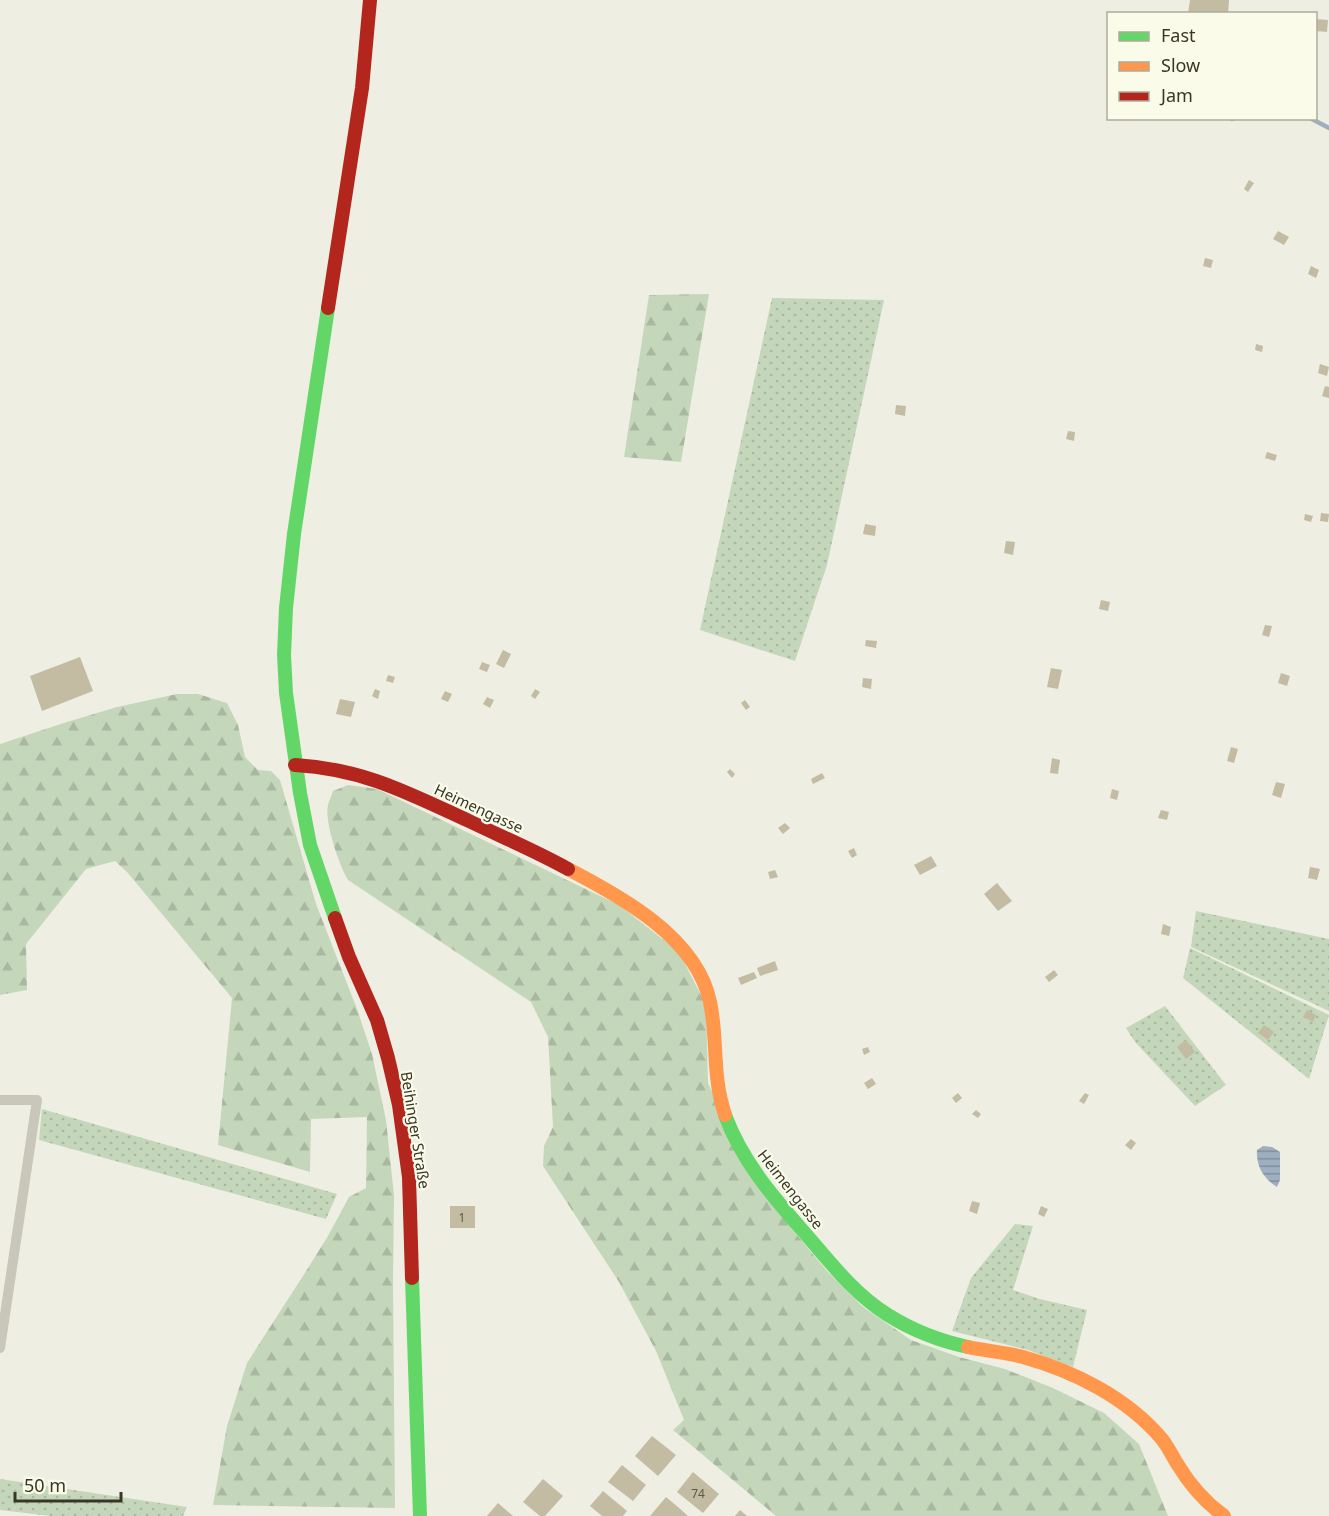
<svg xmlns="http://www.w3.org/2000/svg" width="1329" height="1516" font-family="'Noto Sans',sans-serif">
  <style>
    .green { fill: url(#green-dots) }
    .forest { fill: url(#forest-firs) }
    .water { fill: url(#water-rules) }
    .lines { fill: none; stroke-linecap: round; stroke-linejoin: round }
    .stream { stroke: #9dafc1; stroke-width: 4.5 }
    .building { fill: #c3bca2 }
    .street { stroke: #c8c7ba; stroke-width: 10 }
    .fast { stroke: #63d668; stroke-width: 14 }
    .slow { stroke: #ff974d; stroke-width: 14 }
    .jam { stroke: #b3261e; stroke-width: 14 }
    .labels { text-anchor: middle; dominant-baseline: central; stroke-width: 4.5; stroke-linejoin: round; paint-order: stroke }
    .number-label { font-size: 12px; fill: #5c5846 }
    .street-label { font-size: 15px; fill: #393628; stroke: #fafbe9 }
  </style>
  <defs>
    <pattern id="green-dots" width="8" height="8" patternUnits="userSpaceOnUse" patternTransform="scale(1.5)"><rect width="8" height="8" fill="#c4d7bb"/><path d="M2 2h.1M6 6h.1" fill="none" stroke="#a9b9a1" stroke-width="1.8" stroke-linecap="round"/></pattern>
    <pattern id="forest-firs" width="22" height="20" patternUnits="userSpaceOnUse" patternTransform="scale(1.5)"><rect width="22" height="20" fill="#c4d7bb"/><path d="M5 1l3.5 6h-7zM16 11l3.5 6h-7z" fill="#a9b9a1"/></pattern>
    <pattern id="water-rules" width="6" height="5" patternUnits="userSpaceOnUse" patternTransform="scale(1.5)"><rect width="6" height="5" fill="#9dafc1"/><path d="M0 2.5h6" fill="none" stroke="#818f9d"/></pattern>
  </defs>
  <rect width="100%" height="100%" fill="#eeefe2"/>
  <g class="green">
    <polygon points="772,298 884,300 827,565 795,661 700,630"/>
    <polygon points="1196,911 1329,939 1329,1011 1191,947"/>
    <polygon points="1190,948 1329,1015 1309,1079 1183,978"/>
    <polygon points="1165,1006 1226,1085 1195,1106 1135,1042 1126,1028"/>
    <polygon points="42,1109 337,1194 326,1219 39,1140"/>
    <polygon points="1015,1224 1033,1226 1013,1290 1040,1299 1087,1310 1073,1367 1028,1350 952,1331 971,1278"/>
    <polygon points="0,1479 187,1507 183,1516 51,1516 0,1510"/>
  </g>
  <g class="forest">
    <polygon points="709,294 681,462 624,457 649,295"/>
    <polygon points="177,694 198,694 227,703 238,725 245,757 258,770 271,771 280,780 316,904 357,1009 372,1054 386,1120 394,1196 393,1281 395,1508 213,1505 227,1426 247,1363 308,1268 328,1236 349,1197 366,1188 367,1117 311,1119 310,1172 218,1145 232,998 127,872 115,861 86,869 26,944 27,990 0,995 0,744 67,722 117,707"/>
    <path d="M348,785L377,789L619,905L679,952L706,1005L708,1083L746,1167L792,1229L827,1271L863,1307L911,1340L959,1357L1005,1369L1053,1388L1104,1413L1139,1444L1168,1516H776L673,1430L684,1420L656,1351L619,1282L543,1166L544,1146L553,1127L548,1037L531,1002L348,880C339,865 324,821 328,805C329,800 332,795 333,791Z"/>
  </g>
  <path class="water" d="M1263,1146L1272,1147L1280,1152V1180L1277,1187C1263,1178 1256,1166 1257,1150Z"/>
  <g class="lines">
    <g class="stream">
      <polyline points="1310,118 1329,128"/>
      <polyline points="1232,119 1234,118"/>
    </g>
  </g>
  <g class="building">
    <polygon points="1190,0 1229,0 1228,14 1188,14"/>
    <polygon points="1316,19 1328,20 1327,32 1316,31"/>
    <polygon points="1249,180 1254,183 1248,192 1244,189"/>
    <polygon points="1278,231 1289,237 1284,245 1273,239"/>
    <polygon points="1205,258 1213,260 1211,268 1203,266"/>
    <polygon points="1311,266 1319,270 1316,278 1308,274"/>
    <polygon points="1256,344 1263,346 1262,352 1255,350"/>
    <polygon points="1320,364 1329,367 1327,376 1318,373"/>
    <polygon points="1325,386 1329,387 1329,398 1322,396"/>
    <polygon points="896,405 906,406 905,416 895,414"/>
    <polygon points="1068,431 1075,432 1074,441 1066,439"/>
    <polygon points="1267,452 1277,455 1275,461 1265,458"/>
    <polygon points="1321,513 1329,514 1328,522 1320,521"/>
    <polygon points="1305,514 1313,516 1311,522 1304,520"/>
    <polygon points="865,524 876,526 875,536 863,534"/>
    <polygon points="1006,541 1015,542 1013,555 1004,553"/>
    <polygon points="1101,600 1110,602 1108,611 1099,609"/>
    <polygon points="1265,625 1272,626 1269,637 1262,635"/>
    <polygon points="866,640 877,641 876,648 865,646"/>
    <polygon points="503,650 511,654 504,668 496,664"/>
    <polygon points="80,657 93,691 42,711 30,676"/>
    <polygon points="482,662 490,665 487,672 479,669"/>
    <polygon points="1051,668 1062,670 1058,689 1047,687"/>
    <polygon points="1281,673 1290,676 1287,686 1278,683"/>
    <polygon points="388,675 395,677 393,683 386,681"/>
    <polygon points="863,678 872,679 871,689 862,687"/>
    <polygon points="375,689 380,691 378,699 372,696"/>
    <polygon points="535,689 540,692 535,699 531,696"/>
    <polygon points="445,691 452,694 448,702 441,699"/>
    <polygon points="487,697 494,700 490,708 483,704"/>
    <polygon points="340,699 355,702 351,717 336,714"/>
    <polygon points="745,700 750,707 746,710 741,703"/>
    <polygon points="1231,747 1238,749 1234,763 1227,761"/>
    <polygon points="1052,758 1060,760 1058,774 1050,773"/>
    <polygon points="730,769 735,774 732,778 727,772"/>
    <polygon points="822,773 825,778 813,784 811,779"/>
    <polygon points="1276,782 1285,784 1281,798 1272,795"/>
    <polygon points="1112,789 1119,791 1117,800 1110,798"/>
    <polygon points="1161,810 1169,812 1167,820 1158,818"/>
    <polygon points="785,823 790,828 783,834 778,828"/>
    <polygon points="854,848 857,855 852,858 848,851"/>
    <polygon points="931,856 937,866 920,875 914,865"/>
    <polygon points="1310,867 1320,869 1317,880 1308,878"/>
    <polygon points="775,870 778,877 770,879 768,872"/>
    <polygon points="997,883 1012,901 998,911 984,894"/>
    <polygon points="1163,924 1171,927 1169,936 1161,934"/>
    <polygon points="775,961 778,970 760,976 757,968"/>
    <polygon points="1054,970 1058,975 1049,982 1045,977"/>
    <polygon points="754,972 757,978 741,985 738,978"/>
    <polygon points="1307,1010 1316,1015 1313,1022 1303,1017"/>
    <polygon points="1264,1025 1274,1032 1268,1040 1258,1033"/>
    <polygon points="1186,1040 1195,1052 1186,1059 1177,1047"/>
    <polygon points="868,1047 870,1052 864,1055 862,1049"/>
    <polygon points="872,1078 876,1084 868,1089 864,1083"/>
    <polygon points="958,1093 962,1098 956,1103 952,1098"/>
    <polygon points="1085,1093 1089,1095 1084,1104 1079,1101"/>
    <polygon points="976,1110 981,1114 978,1118 972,1114"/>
    <polygon points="1131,1139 1136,1143 1131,1150 1125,1145"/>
    <polygon points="972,1201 980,1203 977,1214 969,1211"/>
    <rect x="450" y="1206" width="25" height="22"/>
    <polygon points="1041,1206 1048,1209 1044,1217 1038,1214"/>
    <polygon points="652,1436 676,1455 658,1476 635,1456"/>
    <polygon points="622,1465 646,1485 633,1501 608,1482"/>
    <polygon points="693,1472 719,1494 703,1513 677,1492"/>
    <polygon points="543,1479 563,1496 545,1516 540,1516 523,1502"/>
    <polygon points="603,1491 627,1511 623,1516 602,1516 590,1506"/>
    <polygon points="666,1497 678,1507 688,1516 650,1516"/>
    <polygon points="498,1503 513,1516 487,1516"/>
    <polygon points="740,1510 747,1516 735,1516"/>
  </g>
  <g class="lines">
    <polyline class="street" points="0,1100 37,1100 0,1348"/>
    <g class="fast">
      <polyline points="328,308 294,534 286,608 284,655 286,693 300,793 310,845 335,918"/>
      <path d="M725,1115C743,1164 776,1200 810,1239C833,1266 857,1296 888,1315C912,1330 940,1341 968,1347"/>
      <polyline points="412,1278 420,1516"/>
    </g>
    <g class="slow">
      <path d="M568,869C622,897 697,938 710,1002C716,1029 714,1057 718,1084C719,1095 722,1105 725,1115"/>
      <path d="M968,1347C986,1351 1005,1352 1023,1357C1073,1371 1126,1397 1161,1438C1168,1446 1172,1456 1178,1465C1190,1485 1205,1502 1224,1516"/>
    </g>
    <g class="jam">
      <polyline points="328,308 362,88 370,0"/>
      <path d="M295,765C364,769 408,793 469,821C502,837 536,851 568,869"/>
      <polyline points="335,918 349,957 377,1020 388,1058 399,1105 409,1177 412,1278"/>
    </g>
  </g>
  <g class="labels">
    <g class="number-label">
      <text x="462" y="1217">1</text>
      <text x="698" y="1493">74</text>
    </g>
    <g class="street-label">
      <text transform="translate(479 808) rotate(25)">Heimengasse</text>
      <text transform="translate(416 1130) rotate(81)">Beihinger Straße</text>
      <text transform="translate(791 1189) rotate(52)">Heimengasse</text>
    </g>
  </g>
  <rect x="1107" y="12" width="210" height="108" fill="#fafbe9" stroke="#adac9c" stroke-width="1.5"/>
  <rect x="1119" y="32" width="30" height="9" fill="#63d668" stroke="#adac9c" stroke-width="1.5"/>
  <text x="1161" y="42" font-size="18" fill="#393628">Fast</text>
  <rect x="1119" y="62" width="30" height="9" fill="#ff974d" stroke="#adac9c" stroke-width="1.5"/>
  <text x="1161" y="72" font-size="18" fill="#393628">Slow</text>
  <rect x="1119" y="92" width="30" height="9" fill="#b3261e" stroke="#adac9c" stroke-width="1.5"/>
  <text x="1161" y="102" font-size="18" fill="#393628">Jam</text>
  <path d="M15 1492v9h106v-9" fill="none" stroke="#393628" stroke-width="3"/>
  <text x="24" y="1492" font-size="18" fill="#393628" stroke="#fafbe9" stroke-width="4.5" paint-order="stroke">50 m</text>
</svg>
